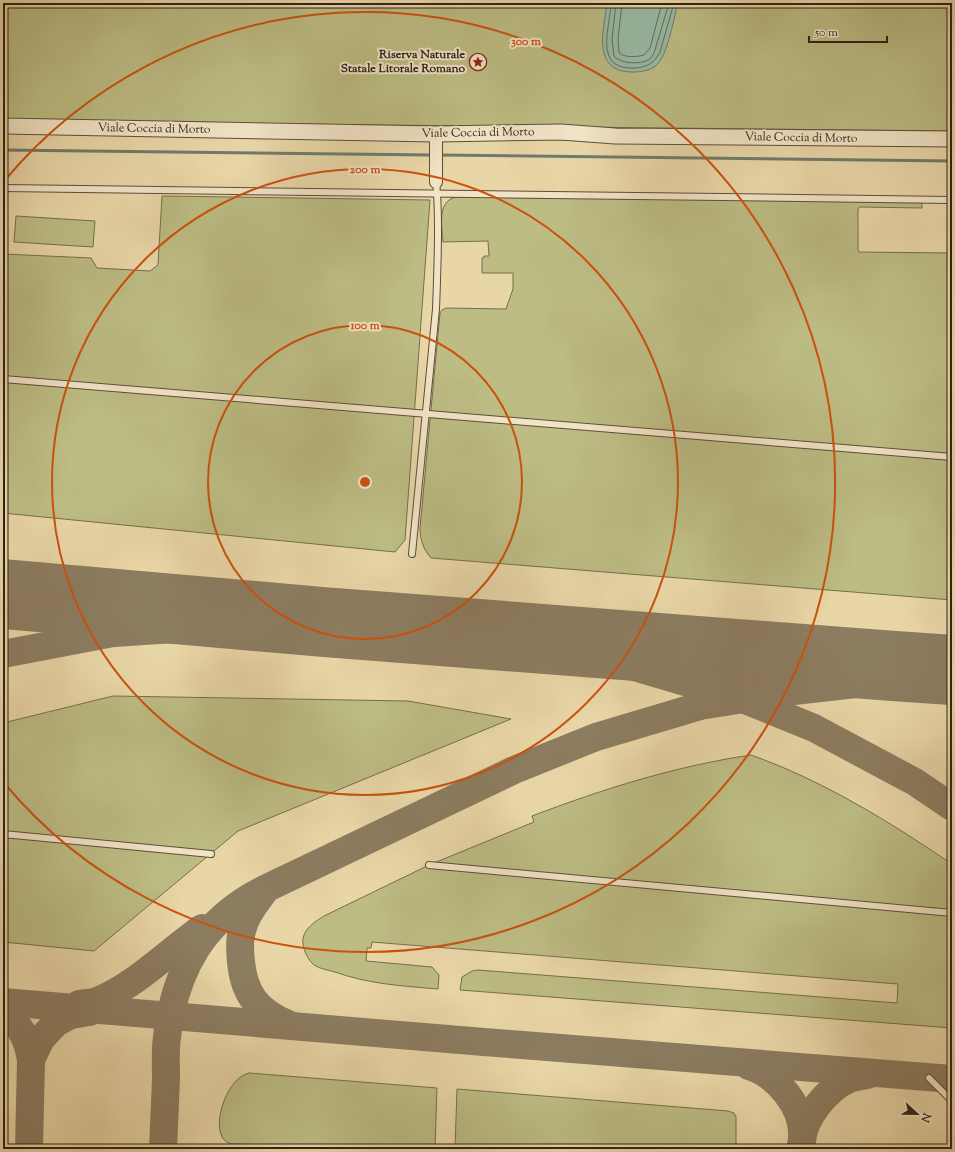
<svg xmlns="http://www.w3.org/2000/svg" width="955" height="1152" font-family="'Sorts Mill Goudy',serif">
  <style>
    .green { fill: #bcbc83; stroke: #756e4e }
    .water { fill: #98b9a4; stroke: #6e7c6c }
    .lines { fill: none; stroke-linecap: round; stroke-linejoin: round }
    .shore { stroke: #636d5e; stroke-width: 1 }
    .stream { stroke: #6e7c6c; stroke-width: 3 }
    .taxiway { stroke: #8c7c60; stroke-width: 28 }
    .runway { stroke: #8c7c60; stroke-width: 70 }
    .service-casing { stroke: #5d4e3c; stroke-width: 8 }
    .minor-casing { stroke: #5d4e3c; stroke-width: 14 }
    .tertiary-casing { stroke: #5d4e3c; stroke-width: 17 }
    .service { stroke: #f1e4c6; stroke-width: 6 }
    .minor { stroke: #f1e4c6; stroke-width: 12 }
    .tertiary { stroke: #f1e4c6; stroke-width: 15 }
    .ring { fill: none; stroke: #cc510e; stroke-width: 2 }
    .labels { text-anchor: middle; dominant-baseline: central; stroke-width: 4; stroke-linejoin: round; paint-order: stroke }
    .poi-label { font-size: 12px; font-weight: bold; fill: #2e2119; stroke: #f1e4c6; text-anchor: end }
    .street-label { font-size: 12px; fill: #2e2119; stroke: #f1e4c6 }
    .centre { fill: #cc510e; stroke: #f1e4c6; stroke-width: 2 }
    .ring-label { font-size: 12px; text-anchor: middle; font-weight: bold; fill: #cc510e; stroke: #f1e4c6; stroke-width: 4; stroke-linejoin: round; paint-order: stroke }
  </style>
  <rect width="100%" height="100%" fill="#e9d6a7"/>
  <filter id="stains"><feTurbulence type="fractalNoise" baseFrequency=".005" numOctaves="4"/><feColorMatrix values="0 0 0 0 .2 0 0 0 0 .09 0 0 0 0 .02 0 0 0 .5 -.17"/></filter>
  <radialGradient id="worn" r=".72"><stop offset=".6" stop-color="#630" stop-opacity="0"/><stop offset="1" stop-color="#630" stop-opacity=".3"/></radialGradient>
  <g class="green">
    <polygon points="3,3 952,3 952,131 3,121"/>
    <polygon points="162,196 430,200 405,540 395,552 3,513 3,254 91,258 97,268 150,271 158,265"/>
    <path d="M459,197L922,202V208L860,207L858,209V250L859,252L952,253V600L431,558C423,549 420,539 420,528L440,313L442,310L446,308L506,309L513,289V273H482V258H484V256H489L488,241L443,242C442,226 436,198 459,197Z"/>
    <polygon points="16,216 95,221 93,247 14,242"/>
    <polygon points="113,696 408,701 511,719 238,831 94,951 3,942 3,723"/>
    <path d="M751,755C824,781 888,821 952,864V1028L460,990L462,977L472,971L478,970L897,1003L898,984L372,942L371,948H367L366,961L432,967L439,975L438,989C403,986 368,984 335,972C328,970 320,969 314,965C308,960 304,951 303,944C301,931 314,922 324,916L429,865L534,822L532,816C603,789 676,766 751,755Z"/>
    <path d="M249,1073L437,1088L435,1149L233,1144C206,1142 223,1079 249,1073Z"/>
    <polygon points="457,1089 728,1111 734,1113 736,1117 736,1149 455,1149"/>
  </g>
  <path class="water" d="M607,3H678C674,18 668,50 660,61C654,70 645,71 636,72C591,74 603,32 607,3Z"/>
  <g class="lines">
    <g class="shore">
      <path d="M611,3C610,29 593,70 635,68C648,67 654,63 660,52L674,3"/>
      <path d="M616,3L612,39L614,56C620,64 642,65 650,59C653,56 654,53 655,50L669,3"/>
      <path d="M622,3L618,39L619,53C626,58 636,57 644,55L650,48L662,3"/>
    </g>
    <g class="stream">
      <polyline points="3,150 432,155"/>
      <polyline points="438,155 952,161"/>
    </g>
    <g class="taxiway">
      <polyline points="452,631 631,666 740,698 814,728 915,782 952,807"/>
      <polyline points="3,654 113,633 221,626 323,622"/>
      <path d="M263,893C254,905 245,917 242,931C239,940 240,952 241,962C244,994 258,1012 288,1024"/>
      <polyline points="3,1002 484,1042 952,1079"/>
      <path d="M79,1004C85,1003 92,1003 97,1001C135,986 169,951 202,928"/>
      <path d="M3,1012C21,1023 28,1041 31,1060L41,1039L56,1023L71,1015L89,1012"/>
      <path d="M749,1066C776,1074 804,1107 802,1137C802,1141 801,1145 800,1149"/>
      <path d="M802,1142C803,1118 827,1089 849,1079C854,1077 861,1076 867,1075"/>
      <polyline points="29,1149 31,1060"/>
      <path d="M163,1149C164,1126 165,1102 166,1079C166,1065 165,1051 167,1037C175,969 204,918 267,888L514,770L596,737L700,706L794,691L864,683L952,680"/>
    </g>
    <polyline class="runway" points="3,594 323,622 894,666 952,670"/>
    <defs>
      <g id="service">
        <polyline points="3,188 952,200"/>
        <polyline points="3,379 952,457"/>
        <path d="M412,554L436,309C437,283 438,257 438,232C438,215 438,199 436,182"/>
        <polyline points="3,834 211,854"/>
        <polyline points="429,865 952,913"/>
        <polyline points="929,1078 952,1101"/>
      </g>
      <polyline id="minor" points="436,182 436,134"/>
      <polyline id="tertiary" points="3,126 436,134 561,132 615,136 952,139"/>
    </defs>
    <use href="#service" class="service-casing"/>
    <use href="#minor" class="minor-casing"/>
    <use href="#tertiary" class="tertiary-casing"/>
    <use href="#service" class="service"/>
    <use href="#minor" class="minor"/>
    <use href="#tertiary" class="tertiary"/>
  </g>
  <g class="ring">
    <circle cx="365" cy="482" r="157"/>
    <circle cx="365" cy="482" r="313"/>
    <path d="M5 180A470 470 0 1 1 5 784"/>
  </g>
  <defs>
    <symbol id="sight-ring" viewBox="-11 -11 22 22"><circle r="9.5" fill="#f1e4c6" stroke="#8f2418" stroke-width="1.5"/><path d="M0-6L1.8-2.2L6-1.7L2.9 1.2L3.7 5.4L0 3.3L-3.7 5.4L-2.9 1.2L-6-1.7L-1.8-2.2Z" fill="#8f2418"/></symbol>
  </defs>
  <g fill-rule="evenodd">
    <use href="#sight-ring" x="468" y="52" width="20" height="20"/>
  </g>
  <g class="labels">
    <g class="poi-label">
      <text x="465" y="55">Riserva Naturale<tspan x="465" dy="14">Statale Litorale Romano</tspan></text>
    </g>
    <g class="street-label">
      <text transform="translate(154 129) rotate(1)">Viale Coccia di Morto</text>
      <text transform="translate(478 133) rotate(-1)">Viale Coccia di Morto</text>
      <text transform="translate(801 138) rotate(1)">Viale Coccia di Morto</text>
    </g>
  </g>
  <circle cx="365" cy="482" r="6" class="centre"/>
  <g class="ring-label">
    <text x="526" y="45">300 m</text>
    <text x="365" y="173">200 m</text>
    <text x="365" y="329">100 m</text>
  </g>
  <rect width="955" height="1152" fill="none" stroke="#e9d6a7" stroke-width="16"/>
  <rect x="4" y="4" width="947" height="1144" fill="none" stroke="#2e2119" stroke-width="2"/>
  <rect x="8" y="8" width="939" height="1136" fill="none" stroke="#2e2119"/>
  <g transform="translate(917 1114) rotate(112)" stroke="#f1e4c6" stroke-width="3" paint-order="stroke">
  <path d="M0-3L7 15L0 10L-7 15Z" fill="#2e2119"/>
  <text y="-6" font-size="11" font-weight="bold" text-anchor="middle" fill="#2e2119">N</text>
  </g>
  <path d="M809 36v6h78v-6" fill="none" stroke="#2e2119" stroke-width="2"/>
  <text x="815" y="36" font-size="12" fill="#2e2119" stroke="#f1e4c6" stroke-width="3" paint-order="stroke">50 m</text>
  <rect width="100%" height="100%" filter="url(#stains)"/>
  <rect width="100%" height="100%" fill="url(#worn)"/>
</svg>
